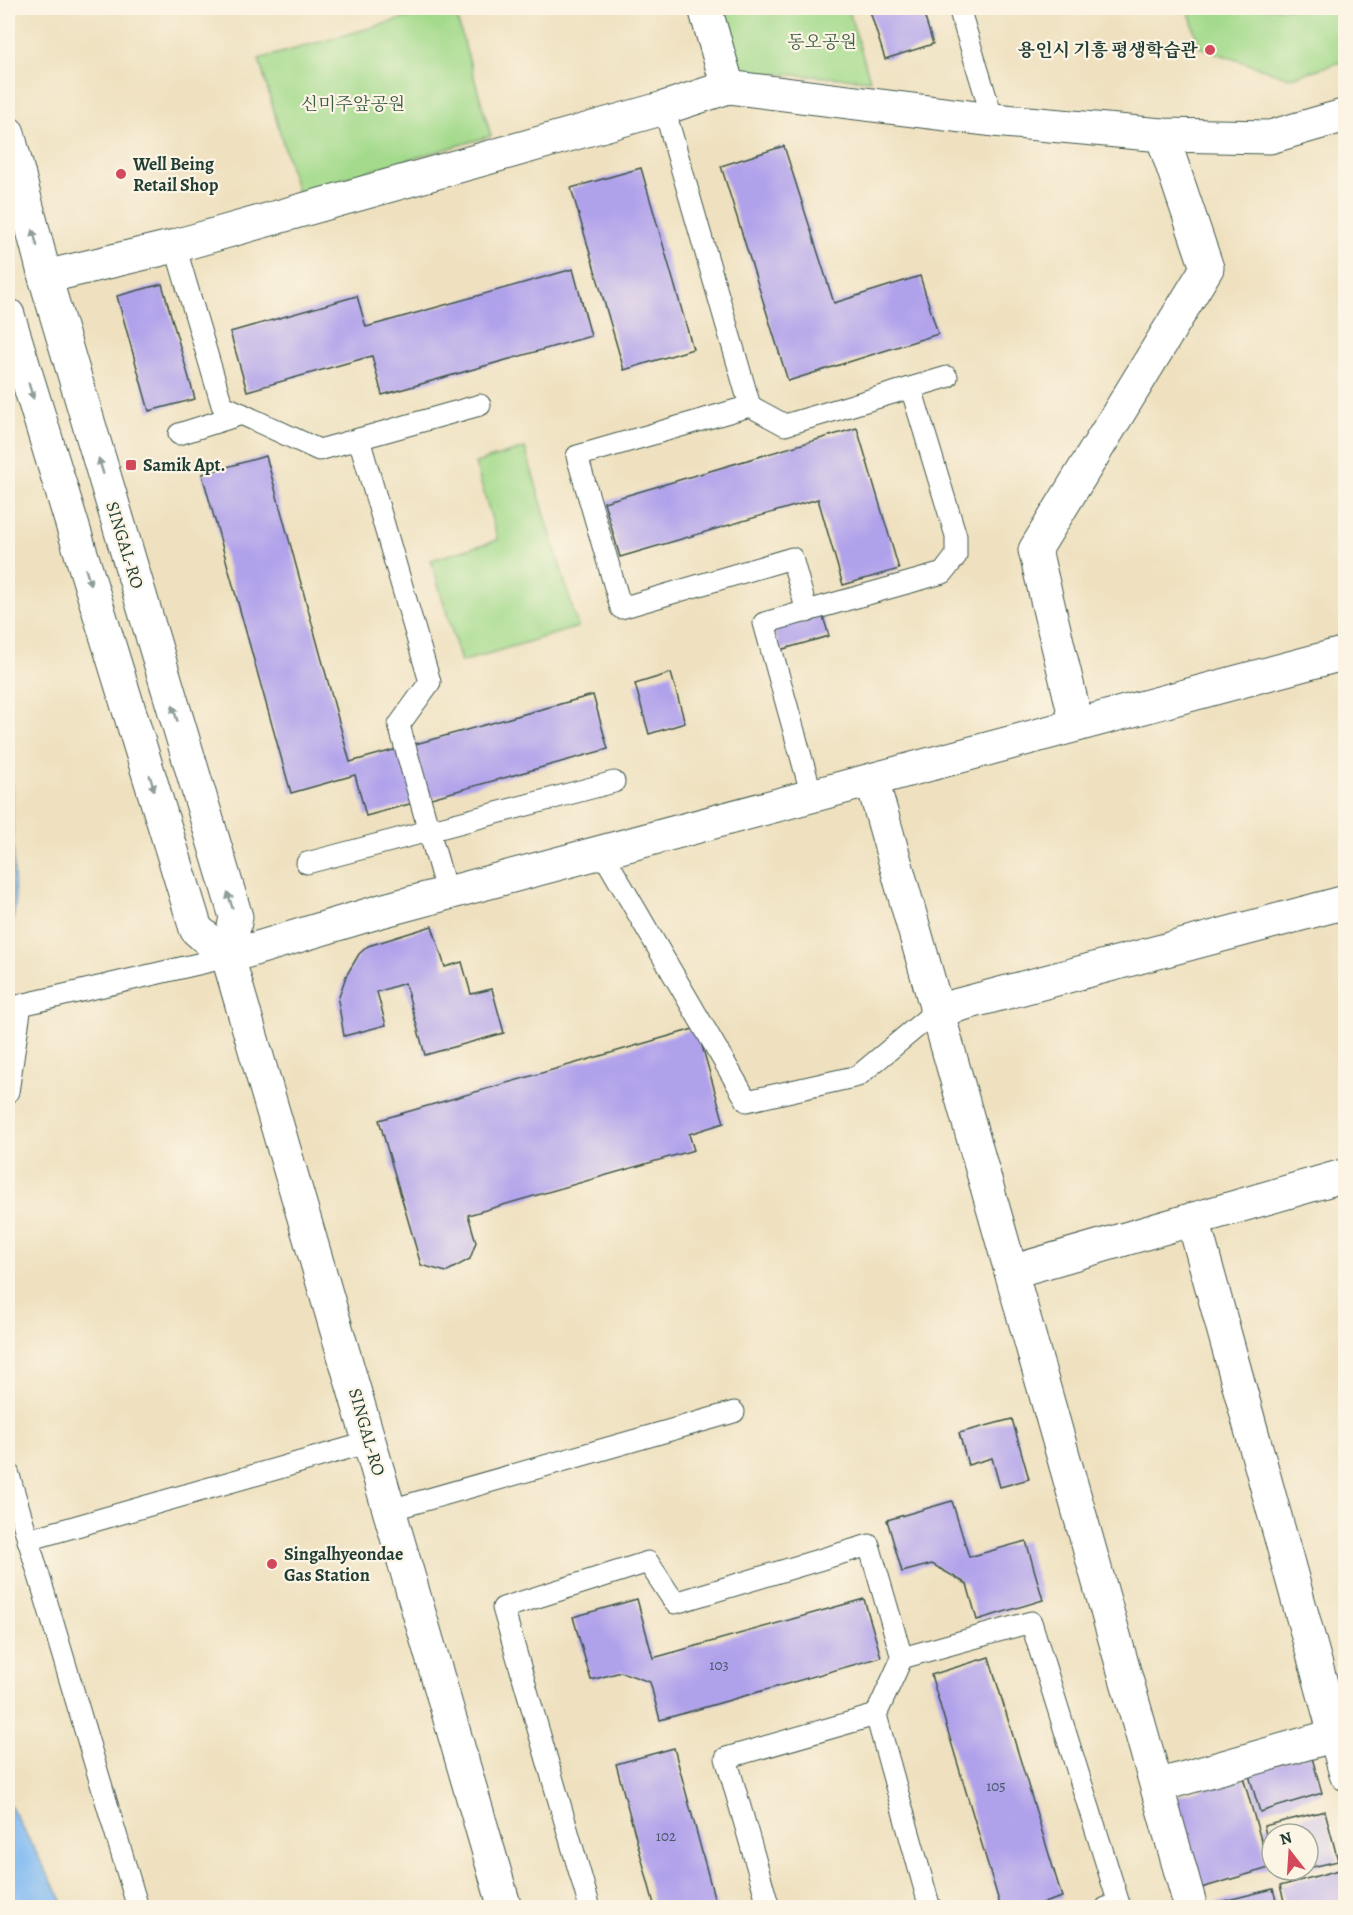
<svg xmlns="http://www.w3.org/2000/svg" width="1353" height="1915" font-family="Alegreya,'Noto Serif KR',serif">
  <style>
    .green { fill: #a3da8b; stroke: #618c60; stroke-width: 1.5 }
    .water { fill: #81baf2; stroke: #507c93; stroke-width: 1.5 }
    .building { fill: #b0a1eb }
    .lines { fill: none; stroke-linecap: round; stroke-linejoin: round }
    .service-casing { stroke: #3e5649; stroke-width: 23 }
    .minor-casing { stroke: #3e5649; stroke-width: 35 }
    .primary-casing { stroke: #3e5649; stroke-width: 35 }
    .service { stroke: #fff; stroke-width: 21 }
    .minor { stroke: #fff; stroke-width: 33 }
    .primary { stroke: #fff; stroke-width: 33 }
    .oneway { fill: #8f9e9a }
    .poi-dot { fill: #d1495b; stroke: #fcf5e5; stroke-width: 2 }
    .labels { text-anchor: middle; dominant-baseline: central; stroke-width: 4.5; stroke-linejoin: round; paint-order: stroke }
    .number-label { font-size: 15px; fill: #435662 }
    .park-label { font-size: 18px; fill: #395c45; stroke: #fcf5e5 }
    .poi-label { font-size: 18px; font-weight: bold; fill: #1f3d34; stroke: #fcf5e5; text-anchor: start }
    .street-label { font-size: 18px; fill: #1f3d34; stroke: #fcf5e5 }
  </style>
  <rect width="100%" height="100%" fill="#fcf5e5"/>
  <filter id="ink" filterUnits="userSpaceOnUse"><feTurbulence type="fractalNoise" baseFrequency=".0167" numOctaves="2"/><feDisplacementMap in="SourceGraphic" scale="12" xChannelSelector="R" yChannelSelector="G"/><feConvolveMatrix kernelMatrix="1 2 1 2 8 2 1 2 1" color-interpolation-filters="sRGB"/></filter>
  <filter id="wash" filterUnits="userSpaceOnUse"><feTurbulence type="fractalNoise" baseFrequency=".008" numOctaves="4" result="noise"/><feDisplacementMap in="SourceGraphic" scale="24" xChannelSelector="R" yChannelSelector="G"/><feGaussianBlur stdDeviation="1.35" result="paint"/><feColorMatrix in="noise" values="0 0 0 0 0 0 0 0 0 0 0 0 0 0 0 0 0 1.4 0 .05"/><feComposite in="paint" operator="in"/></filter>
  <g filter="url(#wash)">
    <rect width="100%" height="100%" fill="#efe1c0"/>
    <g class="green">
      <polygon points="441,8 454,8 491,136 297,192 259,59"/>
      <polygon points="718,8 848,8 870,80 739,71"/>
      <polygon points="1188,8 1345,8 1345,61 1289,78 1199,47"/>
      <polygon points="525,448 578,627 461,662 431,560 498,540 475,463"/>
    </g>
    <g class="water">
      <polygon points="8,691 15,907 8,946"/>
      <polygon points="8,1801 64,1904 65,1907 15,1907 8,1894"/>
    </g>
    <g id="blocks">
      <g class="building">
        <polygon points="869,8 922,8 933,44 885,59"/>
        <polygon points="784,146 834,303 920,276 938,334 788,381 721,166"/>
        <polygon points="641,168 693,349 624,370 571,188"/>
        <polygon points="573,269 591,336 382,395 372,356 247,391 230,332 357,296 366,327"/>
        <polygon points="162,284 195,399 149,411 117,296"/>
        <polygon points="857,428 899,569 843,585 818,499 620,557 604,502"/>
        <polygon points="266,456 350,762 593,695 608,749 366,816 355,775 291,793 202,474"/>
        <polygon points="822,613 829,636 780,650 773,627"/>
        <polygon points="671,673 685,723 649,734 635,684"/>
        <polygon points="432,926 445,967 462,962 471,994 492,989 504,1033 425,1055 405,983 377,992 386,1025 344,1036 338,1000 346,976 359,954 368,946"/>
        <polygon points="697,1028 724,1123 689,1134 694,1150 468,1215 476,1242 470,1259 446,1272 421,1265 379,1120"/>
        <polygon points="1012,1419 1029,1479 1000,1487 992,1458 968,1465 959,1433"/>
        <polygon points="952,1501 969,1557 1026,1541 1043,1600 977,1620 967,1584 932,1564 902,1572 887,1520"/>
        <polygon points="637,1599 653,1658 864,1599 881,1657 660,1720 650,1682 621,1672 591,1680 573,1617"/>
        <polygon points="989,1657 1062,1897 1028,1908 1001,1908 931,1675"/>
        <polygon points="674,1748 717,1908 655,1908 616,1764"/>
        <polygon points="1311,1754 1322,1793 1260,1812 1248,1772"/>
        <polygon points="1243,1777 1269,1868 1198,1889 1171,1798"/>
        <polygon points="1325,1811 1338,1861 1308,1868 1308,1834 1272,1834 1271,1856 1264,1826"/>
        <polygon points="1346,1868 1346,1908 1286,1908 1280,1886"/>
        <polygon points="1275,1870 1298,1870 1298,1871 1276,1876"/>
        <polygon points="1273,1889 1278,1908 1216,1908 1215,1903"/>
      </g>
    </g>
  </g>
  <g filter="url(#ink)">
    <use href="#blocks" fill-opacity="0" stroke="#3e5649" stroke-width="1.5"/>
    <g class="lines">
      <defs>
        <g id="service">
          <polyline points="959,8 993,120"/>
          <polyline points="664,108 750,406 577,456 621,608 792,558 807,612"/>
          <polyline points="175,246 222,405 319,450 480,405"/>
          <polyline points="750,406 785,425 947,377"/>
          <polyline points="179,434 242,414"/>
          <polyline points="359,439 430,682 399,725 447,894"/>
          <polyline points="812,796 764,623 943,573 956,556 956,536 911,388"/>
          <polyline points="307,863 614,782"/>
          <polyline points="609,864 747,1101 858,1076 936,1011"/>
          <polyline points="8,1092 21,1005 228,957"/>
          <polyline points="8,1472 138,1908"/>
          <polyline points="390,1510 734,1412"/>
          <polyline points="28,1540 370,1442"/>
          <polyline points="876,1715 902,1658"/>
          <polyline points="590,1908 503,1608 648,1562 675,1603 869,1545 902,1658 1031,1622 1119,1904 1106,1908"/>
          <polyline points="769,1908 726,1758 876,1715 930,1908"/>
        </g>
        <g id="minor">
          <polyline points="705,8 728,87"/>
          <polyline points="45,277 175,246 664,108 728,87 993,120 1162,135 1270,137 1346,115"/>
          <polyline points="1077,725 1035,550 1207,268 1162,135"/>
          <polyline points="872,780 1191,1908"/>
          <polyline points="228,957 381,911 1346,653"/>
          <polyline points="936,1011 1346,902"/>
          <polyline points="1193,1219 1346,1774"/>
          <polyline points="1011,1272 1346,1175"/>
          <polyline points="1157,1786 1346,1732"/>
        </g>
        <g id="primary">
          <polyline points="8,133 45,277 236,917 228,957 505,1908"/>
          <polyline points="8,315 196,929 228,957"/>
        </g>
      </defs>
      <use href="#service" class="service-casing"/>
      <use href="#minor" class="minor-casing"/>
      <use href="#primary" class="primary-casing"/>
      <use href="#service" class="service"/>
      <use href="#minor" class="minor"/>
      <use href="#primary" class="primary"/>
    </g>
    <defs><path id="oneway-solid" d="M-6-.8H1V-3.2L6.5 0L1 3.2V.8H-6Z" transform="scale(1.5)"/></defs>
    <g class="oneway">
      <use href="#oneway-solid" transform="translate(35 238) rotate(-105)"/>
      <use href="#oneway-solid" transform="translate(31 391) rotate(73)"/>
      <use href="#oneway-solid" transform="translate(101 466) rotate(-107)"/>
      <use href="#oneway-solid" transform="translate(88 577) rotate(73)"/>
      <use href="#oneway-solid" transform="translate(175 713) rotate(-107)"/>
      <use href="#oneway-solid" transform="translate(152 783) rotate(73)"/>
      <use href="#oneway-solid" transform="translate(230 900) rotate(-107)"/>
    </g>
  </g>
  <g class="poi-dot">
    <circle cx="1210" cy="50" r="6"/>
    <circle cx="121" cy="174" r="6"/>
    <rect x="125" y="459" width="12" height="12" rx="3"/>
    <circle cx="272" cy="1564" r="6"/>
  </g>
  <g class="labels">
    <g class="number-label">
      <text x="719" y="1665">103</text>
      <text x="996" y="1786">105</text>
      <text x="666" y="1836">102</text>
    </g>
    <g class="park-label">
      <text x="822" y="42">동오공원</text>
      <text x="353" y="104">신미주앞공원</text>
    </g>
    <g class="poi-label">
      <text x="1198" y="50" text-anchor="end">용인시 기흥 평생학습관</text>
      <text x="133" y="164">Well Being<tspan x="133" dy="21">Retail Shop</tspan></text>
      <text x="143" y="465">Samik Apt.</text>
      <text x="284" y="1554">Singalhyeondae<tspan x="284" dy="21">Gas Station</tspan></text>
    </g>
    <g class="street-label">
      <text transform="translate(125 545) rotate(73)">SINGAL-RO</text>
      <text transform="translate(367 1432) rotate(74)">SINGAL-RO</text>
    </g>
  </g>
  <rect width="1353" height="1915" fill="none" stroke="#fcf5e5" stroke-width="30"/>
  <g transform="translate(1290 1852) rotate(343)"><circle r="28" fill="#fcf5e5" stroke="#a4ab9e" stroke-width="1.5"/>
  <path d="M0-4.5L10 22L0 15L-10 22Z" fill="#d1495b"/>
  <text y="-9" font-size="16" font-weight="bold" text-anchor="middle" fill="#1f3d34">N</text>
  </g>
</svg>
